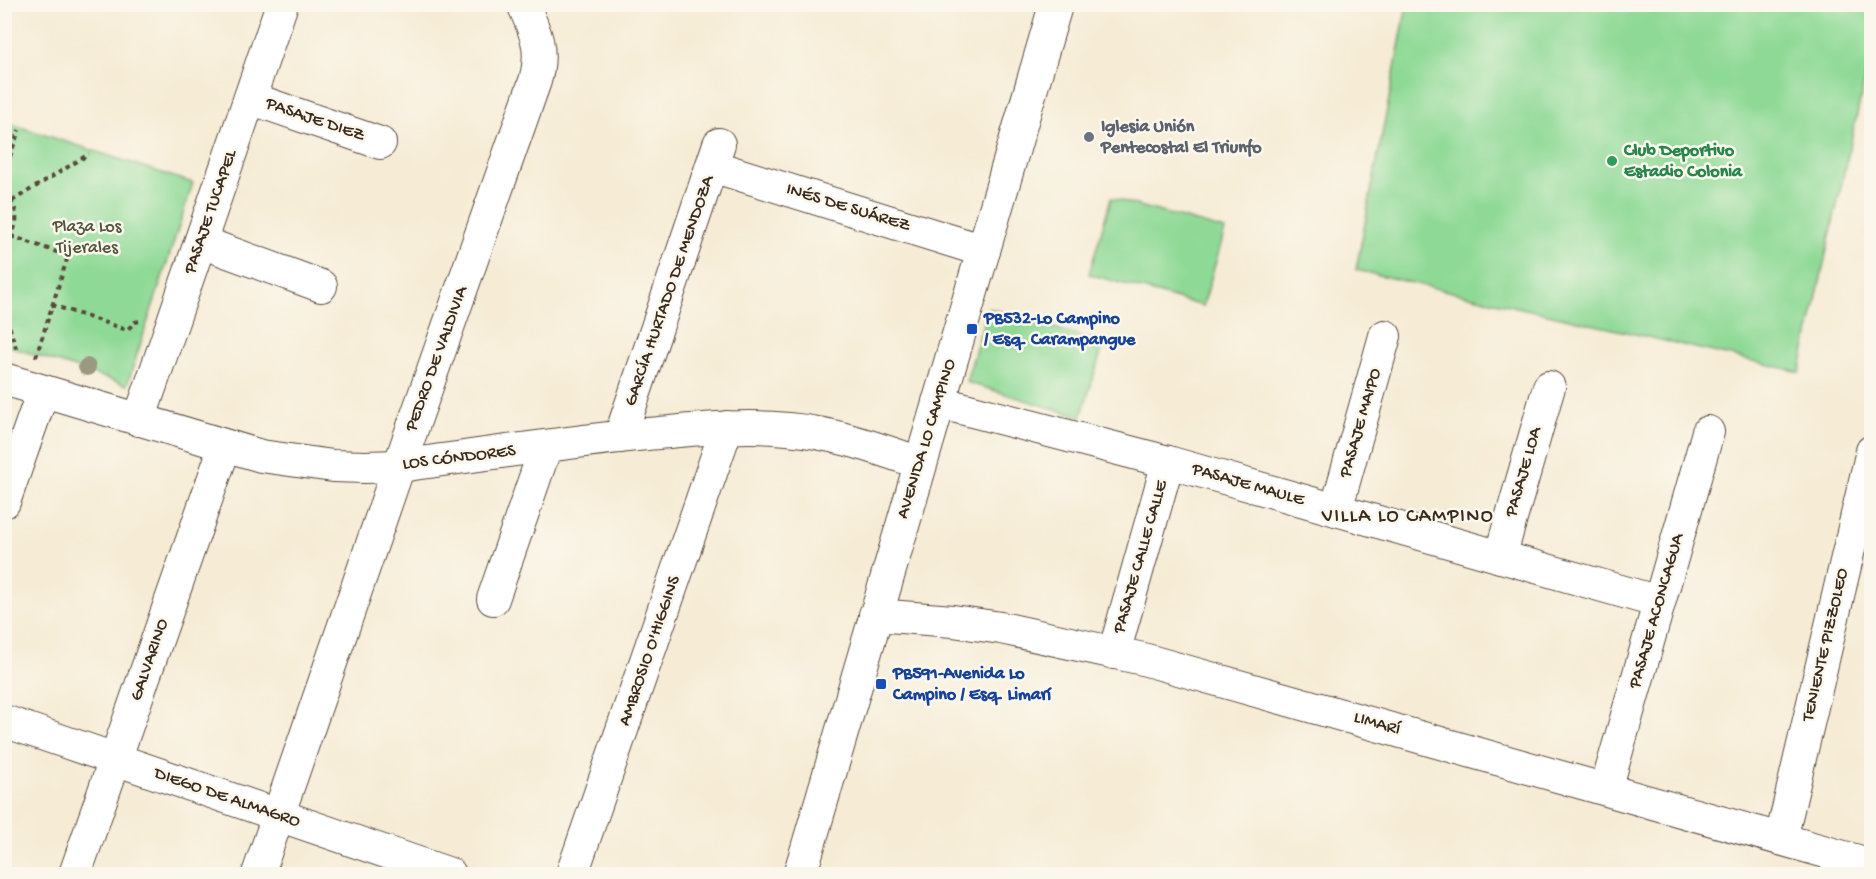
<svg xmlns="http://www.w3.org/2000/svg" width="1876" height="879" font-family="'Gochi Hand',sans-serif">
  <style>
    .green { fill: #8ed995; stroke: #64825a; stroke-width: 1.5 }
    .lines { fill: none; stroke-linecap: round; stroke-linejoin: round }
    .street-casing { stroke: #57473a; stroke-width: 34 }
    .secondary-casing { stroke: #57473a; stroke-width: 35 }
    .path { stroke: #57473a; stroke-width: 4; stroke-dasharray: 4.5 4.5; stroke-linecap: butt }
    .street { stroke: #fff; stroke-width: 32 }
    .secondary { stroke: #fff; stroke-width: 33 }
    .tree { fill: #9b9a81 }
    .worship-dot { fill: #6b7280; stroke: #fbf7ec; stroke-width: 2 }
    .leisure-dot { fill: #2e9e5b; stroke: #fbf7ec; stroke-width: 2 }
    .transit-dot { fill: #1a4fb4; stroke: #fbf7ec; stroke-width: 2 }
    .labels { text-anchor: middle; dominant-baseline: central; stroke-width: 5; stroke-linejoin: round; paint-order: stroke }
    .street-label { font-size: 18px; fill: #3b2a1e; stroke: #fbf7ec }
    .worship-label { font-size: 18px; font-weight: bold; fill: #5b616d; stroke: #fbf7ec; text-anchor: start }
    .leisure-label { font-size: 18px; font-weight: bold; fill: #27864d; stroke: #fbf7ec; text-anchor: start }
    .park-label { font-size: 18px; fill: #50563c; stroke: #fbf7ec }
    .transit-label { font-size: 18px; font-weight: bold; fill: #164399; stroke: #fbf7ec; text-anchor: start }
    .neighbourhood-label { font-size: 20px; letter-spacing: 1.5px; fill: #3b2a1e; stroke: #fbf7ec }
  </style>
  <rect width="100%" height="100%" fill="#fbf7ec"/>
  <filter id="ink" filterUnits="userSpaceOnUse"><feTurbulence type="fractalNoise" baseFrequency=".0167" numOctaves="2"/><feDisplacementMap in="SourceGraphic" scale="12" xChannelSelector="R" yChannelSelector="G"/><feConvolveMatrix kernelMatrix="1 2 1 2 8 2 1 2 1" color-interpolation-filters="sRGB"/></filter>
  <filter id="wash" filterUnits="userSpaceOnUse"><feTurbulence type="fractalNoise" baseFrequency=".008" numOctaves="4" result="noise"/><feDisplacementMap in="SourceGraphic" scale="24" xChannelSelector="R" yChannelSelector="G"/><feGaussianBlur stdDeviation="1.35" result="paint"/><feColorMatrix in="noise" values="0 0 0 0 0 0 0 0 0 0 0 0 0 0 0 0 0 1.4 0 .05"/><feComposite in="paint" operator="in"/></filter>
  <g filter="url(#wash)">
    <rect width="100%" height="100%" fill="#f6ecd6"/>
    <g class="green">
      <polygon points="1407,5 1871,5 1871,51 1800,372 1356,270"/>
      <polygon points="5,122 193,183 127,385 5,345"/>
      <polygon points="1111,198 1225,230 1203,306 1089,274"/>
      <polygon points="988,308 1104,343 1081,417 966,382"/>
    </g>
  </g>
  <g filter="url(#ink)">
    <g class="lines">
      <defs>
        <g id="street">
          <polyline points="250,98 380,143"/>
          <polyline points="712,166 984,251"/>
          <polyline points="201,242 321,286"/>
          <path d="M4,379L261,456L333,466L365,467L399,466C482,455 564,442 647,434C694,430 741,424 788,429C834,433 877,448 920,463"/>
          <polyline points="938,402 1168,462 1659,602"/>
          <polyline points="139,420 282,4"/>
          <polyline points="620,437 719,144"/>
          <polyline points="4,502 43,391"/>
          <polyline points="1336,510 1385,336"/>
          <polyline points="1500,557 1549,387"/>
          <polyline points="493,599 546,446"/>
          <polyline points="875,615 953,621 1001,628 1143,659 1872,865"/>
          <polyline points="1114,653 1168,462"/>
          <polyline points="4,721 450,874"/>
          <polyline points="1606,789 1708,432"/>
          <polyline points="1781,839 1872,451"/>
          <polyline points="75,874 225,446"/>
          <path d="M258,874L399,466L535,81C544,50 536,33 523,4"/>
          <polyline points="572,874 727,427"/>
        </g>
        <polyline id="secondary" points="800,874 1056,4"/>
      </defs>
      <use href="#street" class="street-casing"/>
      <use href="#secondary" class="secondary-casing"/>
      <g class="path">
        <polyline points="4,174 19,130"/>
        <path d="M4,194C21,208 20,228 4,243"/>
        <polyline points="12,201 89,154"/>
        <polyline points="11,236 68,256 35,360"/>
        <polyline points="52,305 127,330 135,322 141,321"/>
        <polyline points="4,310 17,351"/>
      </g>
      <use href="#street" class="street"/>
      <use href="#secondary" class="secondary"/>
    </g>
    <circle class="tree" cx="87" cy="367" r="9"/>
  </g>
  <circle class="worship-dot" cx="1089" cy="137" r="6"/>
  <circle class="leisure-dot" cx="1612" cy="161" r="6"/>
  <g class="transit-dot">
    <rect x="966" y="323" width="12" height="12" rx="3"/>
    <rect x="875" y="678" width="12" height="12" rx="3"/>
  </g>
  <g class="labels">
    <g class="street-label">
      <text transform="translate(315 120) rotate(19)">PASAJE DIEZ</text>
      <text transform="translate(848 208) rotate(17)">INÉS DE SUÁREZ</text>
      <text transform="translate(211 212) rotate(-71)">PASAJE TUCAPEL</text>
      <text transform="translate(670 291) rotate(-71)">GARCÍA HURTADO DE MENDOZA</text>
      <text transform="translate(437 359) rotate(-70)">PEDRO DE VALDIVIA</text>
      <text transform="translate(1361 423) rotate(-74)">PASAJE MAIPO</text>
      <text transform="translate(927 439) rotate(-73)">AVENIDA LO CAMPINO</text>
      <text transform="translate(459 458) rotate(-7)">LOS CÓNDORES</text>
      <text transform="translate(1524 472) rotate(-74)">PASAJE LOA</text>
      <text transform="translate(1248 485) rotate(16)">PASAJE MAULE</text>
      <text transform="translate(1141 557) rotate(-74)">PASAJE CALLE CALLE</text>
      <text transform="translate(1657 611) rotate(-74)">PASAJE ACONCAGUA</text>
      <text transform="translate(1826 645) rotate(-77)">TENIENTE PIZZOLEO</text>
      <text transform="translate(650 651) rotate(-71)">AMBROSIO O'HIGGINS</text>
      <text transform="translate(150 660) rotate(-71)">GALVARINO</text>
      <text transform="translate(1377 724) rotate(16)">LIMARÍ</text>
      <text transform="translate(227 798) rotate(19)">DIEGO DE ALMAGRO</text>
    </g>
    <g class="worship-label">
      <text x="1101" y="127">Iglesia Unión<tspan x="1101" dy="21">Pentecostal El Triunfo</tspan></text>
    </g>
    <g class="leisure-label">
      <text x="1624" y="151">Club Deportivo<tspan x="1624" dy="21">Estadio Colonia</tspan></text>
    </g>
    <g class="park-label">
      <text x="87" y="227">Plaza Los<tspan x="87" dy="21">Tijerales</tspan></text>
    </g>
    <g class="transit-label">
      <text x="984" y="319">PB532-Lo Campino<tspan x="984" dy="21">/ Esq. Carampangue</tspan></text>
      <text x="893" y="674">PB591-Avenida Lo<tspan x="893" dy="21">Campino / Esq. Limarí</tspan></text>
    </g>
    <g class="neighbourhood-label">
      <text x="1408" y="517">VILLA LO CAMPINO</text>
    </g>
  </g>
  <rect width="1876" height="879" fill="none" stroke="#fbf7ec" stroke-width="24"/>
</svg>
